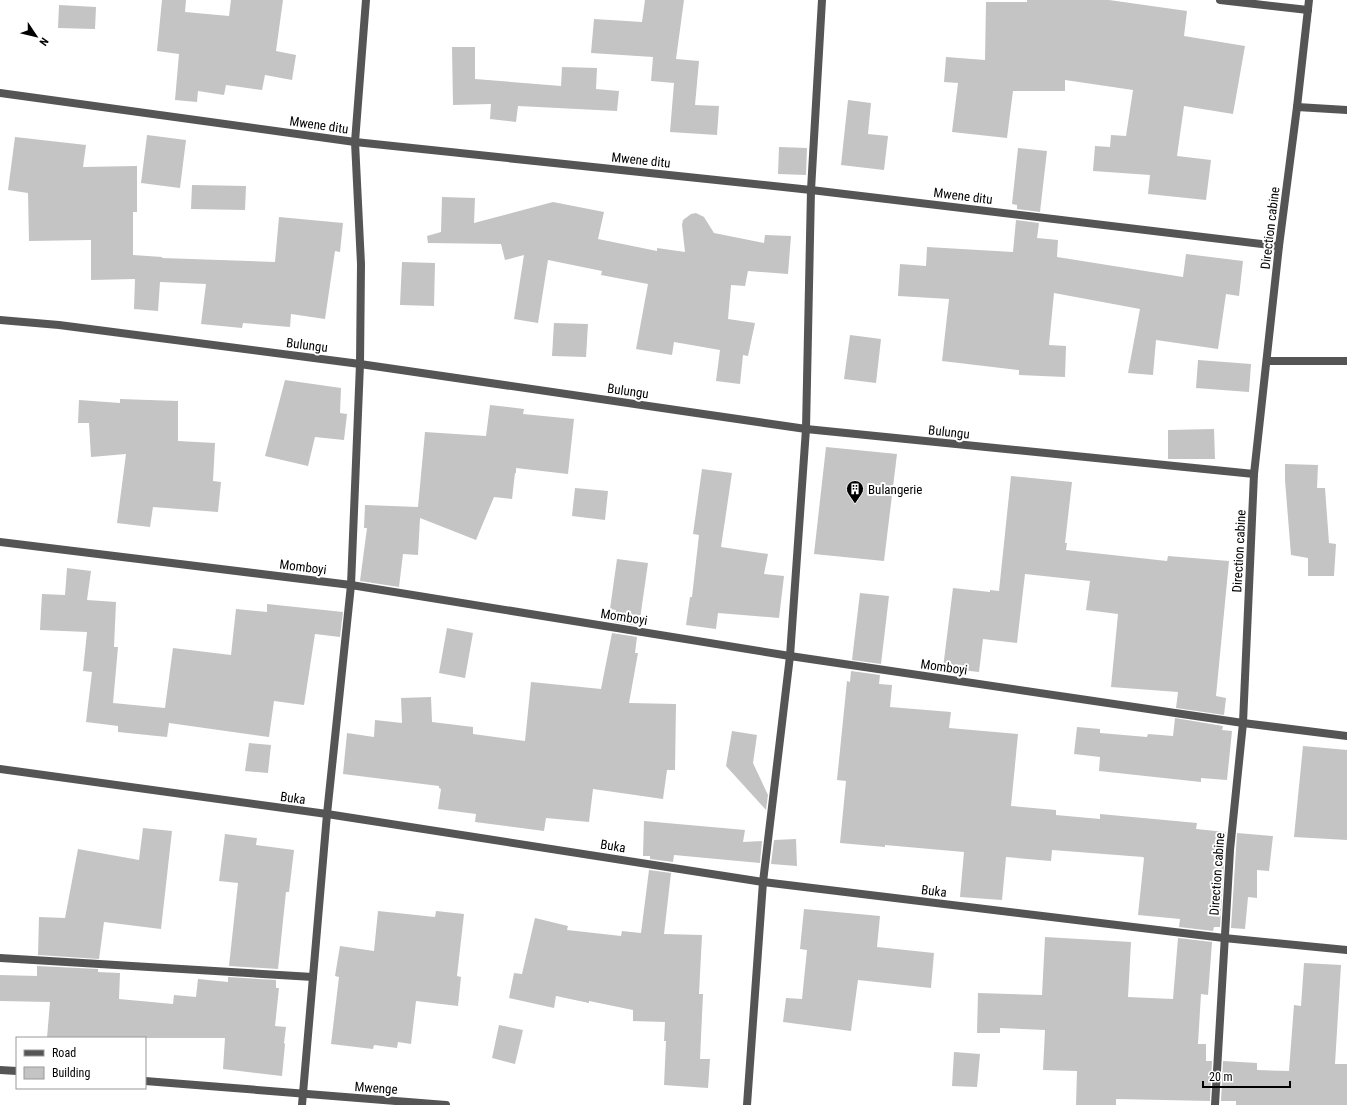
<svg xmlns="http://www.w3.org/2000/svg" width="1347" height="1105" font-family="'Roboto Condensed',sans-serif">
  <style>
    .building { fill: #c4c4c4 }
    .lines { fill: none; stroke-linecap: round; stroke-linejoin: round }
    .minor { stroke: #555; stroke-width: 8 }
    .labels { text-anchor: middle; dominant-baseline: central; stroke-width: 4; stroke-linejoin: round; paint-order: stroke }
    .street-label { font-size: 13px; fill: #000; stroke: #fff }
    .poi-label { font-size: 13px; fill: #000; stroke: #fff; text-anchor: start }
  </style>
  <rect width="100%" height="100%" fill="#fff"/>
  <g class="building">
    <polygon points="162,0 186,0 185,12 229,16 231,0 283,0 276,51 296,55 292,80 265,75 262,90 226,85 224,95 198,91 197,102 175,100 179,54 157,51"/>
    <polygon points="645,0 684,0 676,59 699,61 695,105 719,106 717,135 670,132 674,83 651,81 653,57 591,53 594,19 642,22"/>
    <polygon points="1027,0 1109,0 1187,11 1184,36 1245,46 1233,114 1184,106 1177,156 1211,160 1206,200 1148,194 1150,175 1093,171 1095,146 1110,147 1111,135 1126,136 1133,90 1065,80 1065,91 1013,91 1007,138 952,132 958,83 944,82 946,57 985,60 986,2 1027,2"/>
    <polygon points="59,5 96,7 95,29 58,28"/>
    <polygon points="452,47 475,47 475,79 561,86 562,67 597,68 596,89 619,91 617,111 518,106 516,122 490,119 491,104 453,105"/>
    <polygon points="848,100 871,103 868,134 888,136 884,170 841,165"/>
    <polygon points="147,135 186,140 180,188 141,183"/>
    <polygon points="15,137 86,145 83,167 137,166 137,212 133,212 133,255 162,257 162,258 275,262 279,217 343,223 340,252 335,251 325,319 291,314 290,327 243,323 242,328 201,324 206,284 160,282 158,311 134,309 135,279 91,280 91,240 29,241 28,193 8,190"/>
    <polygon points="779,147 807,148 806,175 778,174"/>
    <polygon points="1018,148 1047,151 1040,212 1017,209 1017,205 1012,204"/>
    <polygon points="192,185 246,186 245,210 191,209"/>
    <polygon points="442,197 475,198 474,223 553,202 604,212 598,239 657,251 657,248 685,252 682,225 683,220 691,214 696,213 704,217 714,233 764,243 765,235 791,236 788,274 748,271 745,286 731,285 728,319 755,323 748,356 743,355 740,384 716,381 720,350 674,342 672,355 636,349 648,284 601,275 602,271 548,260 538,323 514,319 524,255 505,260 501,244 428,243 427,236 441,232"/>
    <polygon points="1016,220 1039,223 1037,238 1058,240 1057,257 1183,277 1186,254 1243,261 1239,296 1226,294 1218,349 1156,340 1153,375 1128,373 1140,309 1054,293 1049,345 1066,346 1065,377 1019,375 1019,370 942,361 949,299 898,296 900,264 926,266 927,247 1013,252"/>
    <polygon points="402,262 435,263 434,306 400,305"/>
    <polygon points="554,323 588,324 586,357 552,356"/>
    <polygon points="850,335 881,339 876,383 844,379"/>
    <polygon points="1198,360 1251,364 1249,392 1196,388"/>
    <polygon points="285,380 341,388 340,413 347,414 344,440 315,437 308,466 265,456"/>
    <polygon points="120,399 178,401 178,441 215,443 213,481 221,482 218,512 153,507 150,527 117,523 126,454 91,457 89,423 78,423 79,400 120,403"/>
    <polygon points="490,405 524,409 523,414 574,419 568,474 516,468 516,473 515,473 512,499 494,497 476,540 420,518 418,555 403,554 399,587 360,581 367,528 364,528 365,505 418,507 425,432 486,436"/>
    <polygon points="1214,429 1215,459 1168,459 1168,430"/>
    <polygon points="826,447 897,454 884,561 814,554"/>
    <polygon points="1285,464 1318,465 1317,488 1325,488 1329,543 1336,544 1334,576 1308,576 1308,558 1291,555 1285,480"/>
    <polygon points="702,469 732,473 721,547 768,554 764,574 784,576 779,618 718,613 716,629 686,625 690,597 692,597 699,535 693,534"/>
    <polygon points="1011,476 1072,482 1065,543 1067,543 1066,550 1167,561 1168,556 1229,561 1216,696 1226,698 1224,715 1176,708 1178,692 1111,687 1118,614 1086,610 1090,581 1025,574 1017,643 983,639 979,672 943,668 953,588 990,592 990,590 999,591"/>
    <polygon points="575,488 608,491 605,520 572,516"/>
    <polygon points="617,559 648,563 639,626 614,622 616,610 610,609"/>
    <polygon points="67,568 91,571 87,600 116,602 114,647 118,647 113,703 165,708 173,648 231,655 236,609 267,612 267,604 343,612 340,637 315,634 304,705 274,701 269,737 169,723 167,737 118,732 118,726 86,722 92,672 83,671 87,632 40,630 42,594 65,595"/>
    <polygon points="860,593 889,596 881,664 852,660"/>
    <polygon points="447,628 473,633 465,678 439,673"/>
    <polygon points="612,633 637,637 635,653 638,653 629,703 676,704 675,770 667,770 663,799 593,789 589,822 546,818 544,831 475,822 476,814 438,809 441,789 439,788 439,786 343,774 347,733 374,737 375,720 402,723 401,698 431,697 432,722 473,727 473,734 525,741 531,682 601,689"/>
    <polygon points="851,671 880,675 879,684 892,685 890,707 951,712 949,728 1018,734 1011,806 1056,810 1056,815 1100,819 1100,814 1197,823 1196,829 1226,832 1220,927 1214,927 1213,931 1179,927 1180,919 1138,915 1144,858 1143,857 1052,850 1051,861 1006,857 1002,900 960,897 964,852 885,845 885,847 840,843 846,781 837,780 847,681 850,682"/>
    <polygon points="1175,718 1223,726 1222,730 1232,731 1227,780 1201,778 1201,782 1099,771 1100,757 1074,754 1077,727 1100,729 1100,733 1147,737 1148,734 1173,736"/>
    <polygon points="732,731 757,735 753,763 768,795 766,810 726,766"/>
    <polygon points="249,743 271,745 268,773 245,771"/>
    <polygon points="1303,746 1347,750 1347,840 1294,837"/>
    <polygon points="644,821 745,830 743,842 762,841 760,863 674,855 673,862 650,859 650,856 643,856"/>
    <polygon points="143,828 172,831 161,929 104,922 99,959 38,955 39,917 65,918 78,849 139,860"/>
    <polygon points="1237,833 1273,836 1269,871 1257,870 1257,898 1248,897 1245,929 1231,928"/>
    <polygon points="225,834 257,838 256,845 294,850 289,892 286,892 278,969 229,966 238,883 219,881"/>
    <polygon points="796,839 797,866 771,864 774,840"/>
    <polygon points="649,870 671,873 664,934 702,935 699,994 703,994 700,1059 710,1059 708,1088 664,1085 666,1041 664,1041 665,1022 633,1021 633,1010 589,1001 589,1003 556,996 554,1008 509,998 514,973 522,974 535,918 568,926 567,930 621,936 622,931 641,933"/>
    <polygon points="804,909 880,916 877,947 934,953 931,988 858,980 851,1031 783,1022 786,998 802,999 807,950 800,949"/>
    <polygon points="378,911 435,917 436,911 464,914 457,976 461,977 458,1006 416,1001 411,1044 398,1042 397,1048 374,1045 373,1049 331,1044 339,977 335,976 340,946 374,951"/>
    <polygon points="1045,937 1131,942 1128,997 1173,999 1178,938 1212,942 1208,995 1201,994 1198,1044 1206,1044 1206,1061 1212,1061 1210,1101 1116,1099 1116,1105 1076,1105 1077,1071 1043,1070 1045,1030 1000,1028 1000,1033 977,1033 978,993 1042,995"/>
    <polygon points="1304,963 1341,965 1335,1064 1347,1064 1347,1105 1236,1105 1236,1101 1221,1101 1223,1061 1257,1063 1257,1070 1289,1071 1294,1005 1301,1006"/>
    <polygon points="37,966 98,969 98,972 120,973 119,999 173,1004 174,995 196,997 198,979 228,982 228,977 276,980 276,988 279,988 275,1026 286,1027 284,1043 285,1044 282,1076 223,1069 225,1038 47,1038 50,1002 0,1001 0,975 37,976"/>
    <polygon points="499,1025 523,1030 515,1064 492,1058"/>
    <polygon points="954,1052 980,1054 977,1087 952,1086"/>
  </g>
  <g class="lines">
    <g class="minor">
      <polyline points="1220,0 1308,10"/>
      <polyline points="0,93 355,142 811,190 1279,246"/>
      <polyline points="1297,107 1347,110"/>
      <polyline points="0,320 59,325 360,364 806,429 1254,474"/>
      <polyline points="1268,361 1347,361"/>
      <polyline points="0,542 351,585 790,656 1243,723 1347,736"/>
      <polyline points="0,769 327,814 763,882 1224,938 1347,950"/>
      <polyline points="0,958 313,977"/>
      <polyline points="0,1070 17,1071"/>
      <polyline points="145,1081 446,1105"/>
      <polyline points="302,1105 327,814 351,585 360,364 361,264 355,142 366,0"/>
      <polyline points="747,1105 763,882 790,656 806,429 811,190 822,0"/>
      <polyline points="1215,1105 1230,850 1243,723 1254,474 1279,246 1297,107 1309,0"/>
    </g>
  </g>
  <defs>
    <symbol id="building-pin" viewBox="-11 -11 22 30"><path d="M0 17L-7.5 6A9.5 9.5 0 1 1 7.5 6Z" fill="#000" stroke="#fff"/><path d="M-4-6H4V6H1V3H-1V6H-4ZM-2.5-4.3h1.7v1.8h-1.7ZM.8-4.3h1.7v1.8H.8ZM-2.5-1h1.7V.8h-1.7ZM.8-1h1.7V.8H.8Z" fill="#fff"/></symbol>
  </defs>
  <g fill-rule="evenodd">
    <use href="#building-pin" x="845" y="479" width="20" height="27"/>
  </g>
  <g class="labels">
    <g class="street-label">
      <text transform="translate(319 125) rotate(8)">Mwene ditu</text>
      <text transform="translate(641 160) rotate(6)">Mwene ditu</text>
      <text transform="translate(963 196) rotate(7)">Mwene ditu</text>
      <text transform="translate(1270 228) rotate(-83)">Direction cabine</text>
      <text transform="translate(307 345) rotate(7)">Bulungu</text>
      <text transform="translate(628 391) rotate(8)">Bulungu</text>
      <text transform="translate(949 432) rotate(6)">Bulungu</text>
      <text transform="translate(1239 551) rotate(-87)">Direction cabine</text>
      <text transform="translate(303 567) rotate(7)">Momboyi</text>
      <text transform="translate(624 617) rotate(9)">Momboyi</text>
      <text transform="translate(944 667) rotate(8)">Momboyi</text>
      <text transform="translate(293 798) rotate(8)">Buka</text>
      <text transform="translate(613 846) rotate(9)">Buka</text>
      <text transform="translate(1217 874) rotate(-86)">Direction cabine</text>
      <text transform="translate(934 891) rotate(7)">Buka</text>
      <text transform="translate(376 1088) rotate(4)">Mwenge</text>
    </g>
    <g class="poi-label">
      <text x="868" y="489">Bulangerie</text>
    </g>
  </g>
  <rect x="16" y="1037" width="130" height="52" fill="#ffffff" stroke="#999999"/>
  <rect x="24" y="1050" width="20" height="6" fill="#555555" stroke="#999999"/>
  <text x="52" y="1057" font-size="12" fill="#000000">Road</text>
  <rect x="24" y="1067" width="20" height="12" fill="#c4c4c4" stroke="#999999"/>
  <text x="52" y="1077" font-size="12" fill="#000000">Building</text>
  <g transform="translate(36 36) rotate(125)" stroke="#ffffff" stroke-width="3" paint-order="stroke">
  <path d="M0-3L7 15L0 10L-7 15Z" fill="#000000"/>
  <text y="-6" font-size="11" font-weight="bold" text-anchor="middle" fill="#000000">N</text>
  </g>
  <path d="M1203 1081v6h87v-6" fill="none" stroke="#000000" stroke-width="2"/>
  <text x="1209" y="1081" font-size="12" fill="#000000" stroke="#ffffff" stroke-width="3" paint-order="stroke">20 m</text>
</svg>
